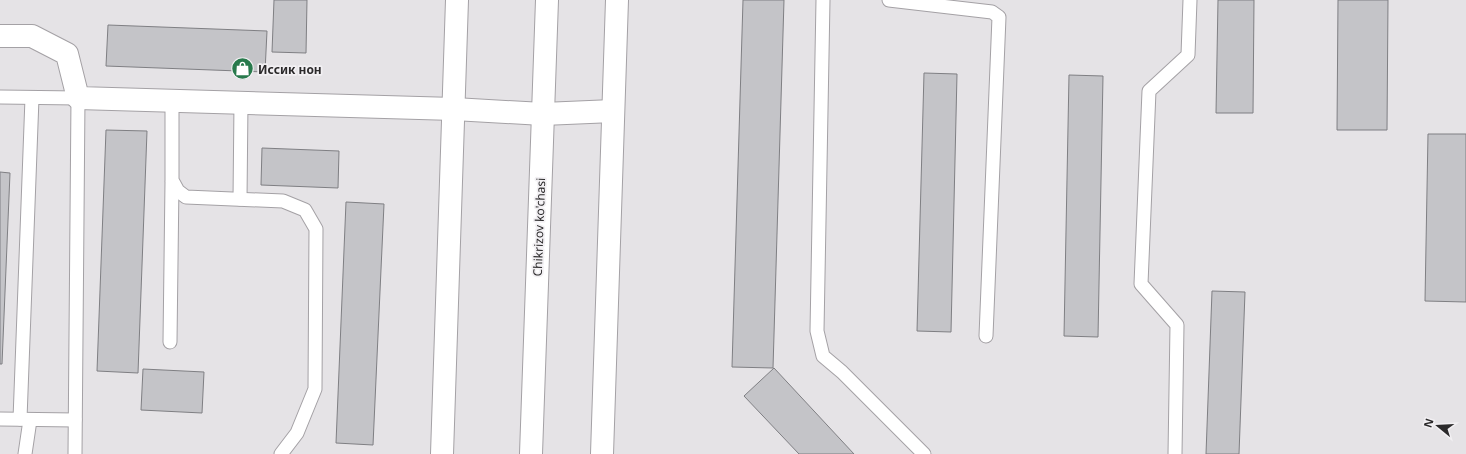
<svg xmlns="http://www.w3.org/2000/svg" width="1466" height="454" font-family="'Noto Sans',sans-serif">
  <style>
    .building { fill: #c4c4c8; stroke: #7f7f83 }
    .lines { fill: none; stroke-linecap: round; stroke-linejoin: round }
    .service-casing { stroke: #a4a1a5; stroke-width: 15 }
    .minor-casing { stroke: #a4a1a5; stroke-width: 24 }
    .secondary-casing { stroke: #a4a1a5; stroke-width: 24 }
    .service { stroke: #fff; stroke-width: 13 }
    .minor { stroke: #fff; stroke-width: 22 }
    .secondary { stroke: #fff; stroke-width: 22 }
    .labels { text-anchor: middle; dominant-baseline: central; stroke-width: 3.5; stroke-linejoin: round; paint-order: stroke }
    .poi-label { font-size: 12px; font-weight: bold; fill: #2b2a2b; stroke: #f2f0f3; text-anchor: start }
    .street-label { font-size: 12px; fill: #2b2a2b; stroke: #f2f0f3 }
  </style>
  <rect width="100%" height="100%" fill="#e5e3e6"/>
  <g class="building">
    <polygon points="274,0 307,0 306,53 272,52"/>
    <polygon points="743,0 784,0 773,368 732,367"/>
    <polygon points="1218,0 1254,0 1253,113 1216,113"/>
    <polygon points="1338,0 1388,0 1387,130 1337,130"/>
    <polygon points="108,25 267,31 265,72 106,66"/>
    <polygon points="924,73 957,74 951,332 917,331"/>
    <polygon points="1069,75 1103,76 1098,337 1064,336"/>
    <polygon points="106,130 147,131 138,373 97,371"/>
    <polygon points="1428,134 1466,134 1466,302 1425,301"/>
    <polygon points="262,148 339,151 338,188 261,185"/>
    <polygon points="0,172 10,173 2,364 0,364"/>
    <polygon points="346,202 384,204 373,445 336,443"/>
    <polygon points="1212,291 1245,292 1239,454 1206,454"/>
    <polygon points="774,368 854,454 799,454 744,396"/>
    <polygon points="143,369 204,372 202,413 141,410"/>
  </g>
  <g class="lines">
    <defs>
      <g id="service">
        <polyline points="823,0 817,331 823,356 842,372 924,454"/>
        <polyline points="889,0 992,12 999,17 986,336"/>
        <polyline points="0,97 78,98 75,454"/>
        <polyline points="172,101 172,180 178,191 186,197 283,201 305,210 316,229 315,389 297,433 281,454"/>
        <polyline points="240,199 241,103"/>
        <polyline points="170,342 172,182"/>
        <polyline points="0,419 75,420"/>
        <polyline points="20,419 32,98"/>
        <polyline points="25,454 30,420"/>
        <polyline points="1175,454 1177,325 1141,284 1149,91 1188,55 1190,0"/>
      </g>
      <g id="minor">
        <polyline points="0,36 32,36 67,54 78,98 454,109 543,114 613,111"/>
        <polyline points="442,454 457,0"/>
      </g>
      <g id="secondary">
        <polyline points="531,454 547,0"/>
        <polyline points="602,454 617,0"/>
      </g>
    </defs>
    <use href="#service" class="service-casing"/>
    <use href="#minor" class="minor-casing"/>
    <use href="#secondary" class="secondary-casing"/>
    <use href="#service" class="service"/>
    <use href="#minor" class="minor"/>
    <use href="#secondary" class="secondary"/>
  </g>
  <defs>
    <symbol id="shop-disc" viewBox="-11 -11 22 22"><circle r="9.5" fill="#287a4c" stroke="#f2f0f3"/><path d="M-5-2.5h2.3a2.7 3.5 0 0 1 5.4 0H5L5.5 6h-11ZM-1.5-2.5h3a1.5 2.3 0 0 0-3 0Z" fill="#fff"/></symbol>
  </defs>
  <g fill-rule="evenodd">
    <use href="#shop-disc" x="230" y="56" width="25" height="25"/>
  </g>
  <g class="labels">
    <g class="poi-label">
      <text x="258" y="69">Иссик нон</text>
    </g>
    <g class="street-label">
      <text transform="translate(539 227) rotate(-88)">Chikrizov ko'chasi</text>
    </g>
  </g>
  <g transform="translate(1438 426) rotate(288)" stroke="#f2f0f3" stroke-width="3" paint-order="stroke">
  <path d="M0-3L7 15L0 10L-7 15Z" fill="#2b2a2b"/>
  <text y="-6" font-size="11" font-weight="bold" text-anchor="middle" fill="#2b2a2b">N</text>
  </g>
</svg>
